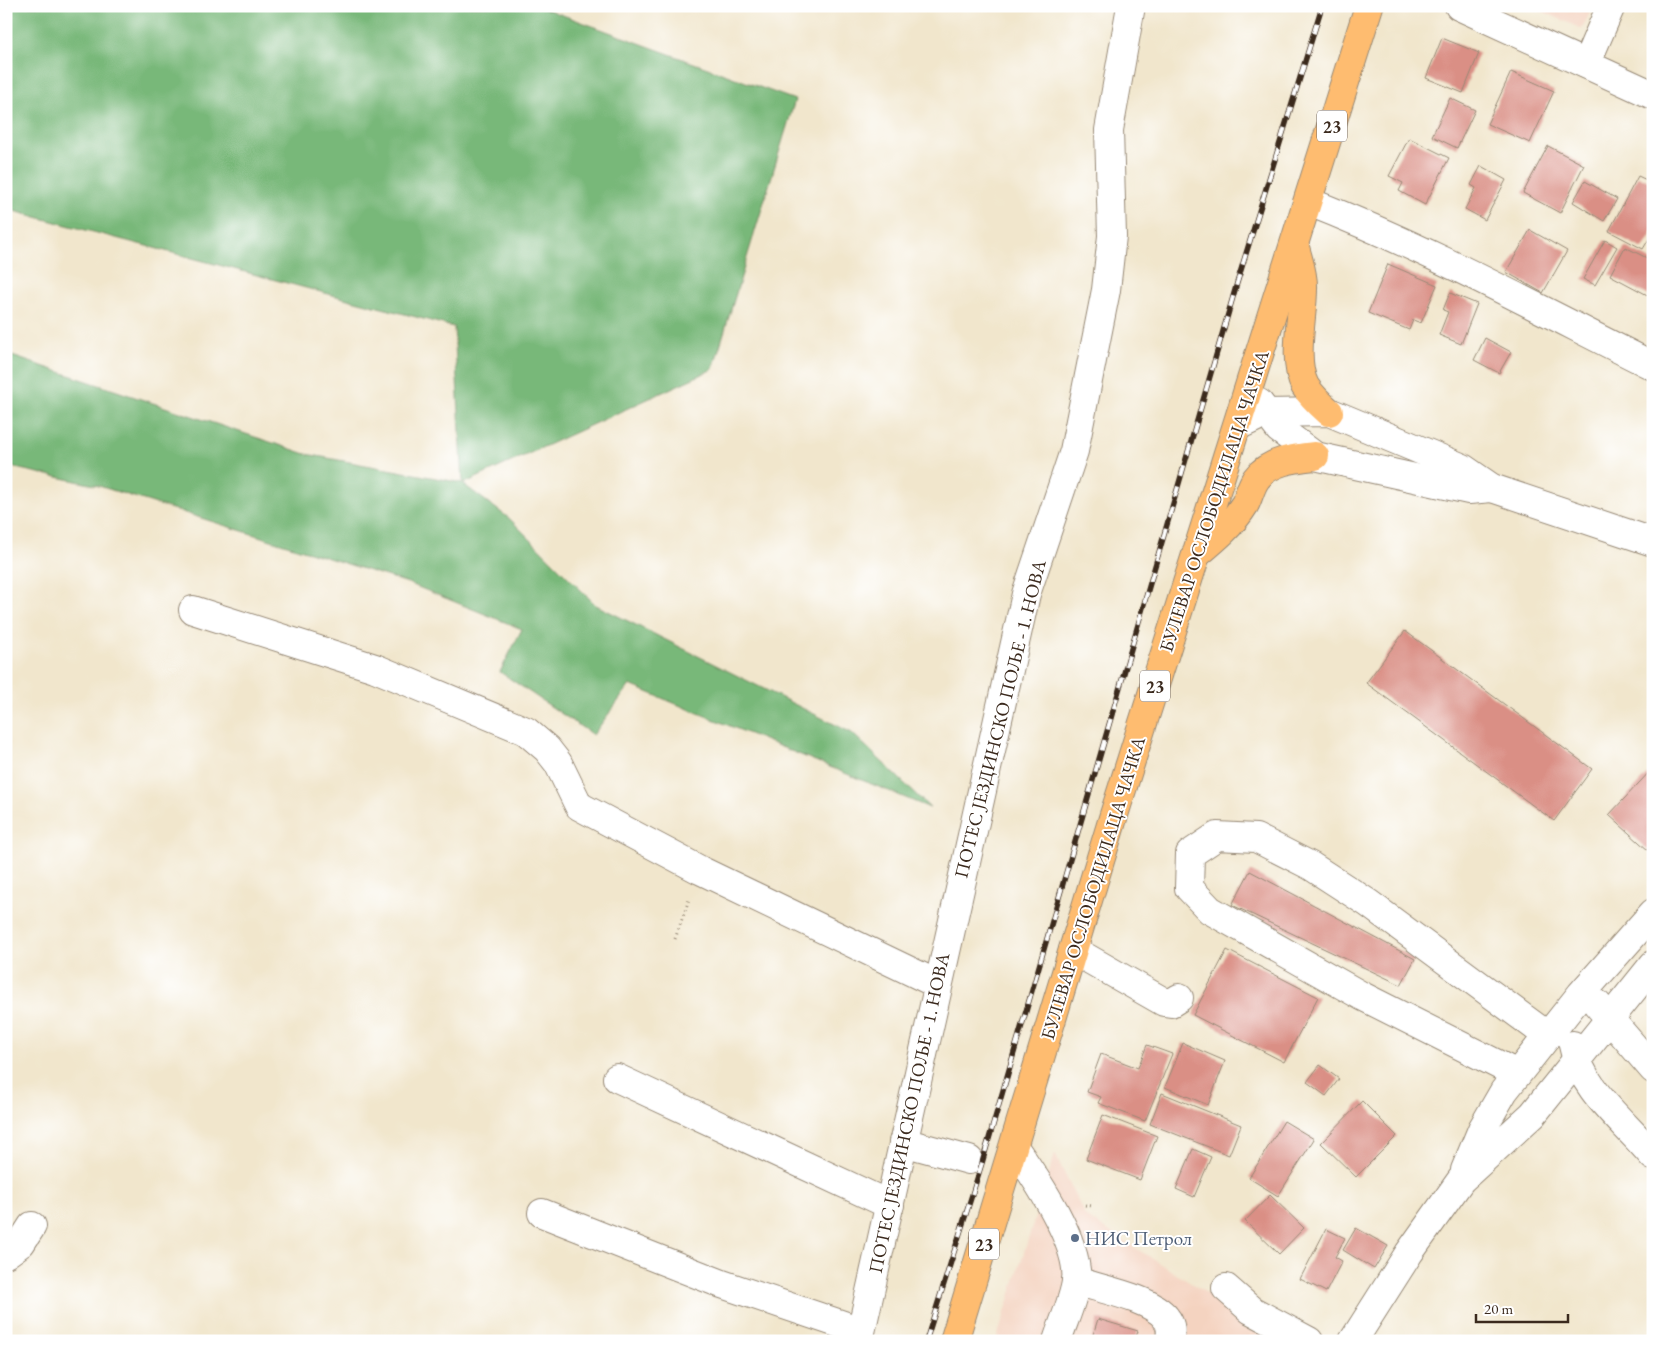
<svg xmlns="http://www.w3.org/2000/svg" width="1659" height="1347" font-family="'EB Garamond',serif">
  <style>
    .built { fill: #f4d3c0 }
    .forest { fill: #78b879; stroke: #5a714c }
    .building { fill: #da8f85 }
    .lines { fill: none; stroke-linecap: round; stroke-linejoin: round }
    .minor-casing { stroke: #968875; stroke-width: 30 }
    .major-casing { stroke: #968875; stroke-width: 30 }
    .path { stroke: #968875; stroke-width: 3; stroke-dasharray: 1 4; stroke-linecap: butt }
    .minor { stroke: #fff; stroke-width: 28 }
    .major { stroke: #febc70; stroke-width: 28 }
    .rail-casing { stroke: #3b2a1e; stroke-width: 5.5 }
    .rail { stroke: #fff; stroke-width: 4; stroke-dasharray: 11; stroke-linecap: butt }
    .service-dot { fill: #5c6f8a; stroke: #fff; stroke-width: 2 }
    .labels { text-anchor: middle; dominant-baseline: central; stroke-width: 4; stroke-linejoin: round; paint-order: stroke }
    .shield { fill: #fff; stroke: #766a62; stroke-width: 1 }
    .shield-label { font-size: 18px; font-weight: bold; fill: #3b2a1e }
    .street-label { font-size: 19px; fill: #3b2a1e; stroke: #fff }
    .service-label { font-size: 19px; fill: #4e5e75; stroke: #fff; text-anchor: start }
  </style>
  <rect width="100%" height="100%" fill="#fff"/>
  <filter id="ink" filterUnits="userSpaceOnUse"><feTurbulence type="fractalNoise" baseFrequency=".02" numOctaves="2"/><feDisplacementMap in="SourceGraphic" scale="10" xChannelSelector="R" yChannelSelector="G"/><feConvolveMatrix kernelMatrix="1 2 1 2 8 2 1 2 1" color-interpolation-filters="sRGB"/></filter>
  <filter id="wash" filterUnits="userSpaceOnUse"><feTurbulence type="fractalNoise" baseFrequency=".0096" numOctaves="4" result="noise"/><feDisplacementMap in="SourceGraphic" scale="20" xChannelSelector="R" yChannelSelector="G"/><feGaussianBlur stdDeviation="1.12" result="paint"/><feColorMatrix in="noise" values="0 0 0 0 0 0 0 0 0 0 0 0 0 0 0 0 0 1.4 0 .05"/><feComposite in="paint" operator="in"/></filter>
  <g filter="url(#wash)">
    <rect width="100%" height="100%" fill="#f1e6cc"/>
    <g class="built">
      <polygon points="1531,6 1593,6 1582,29"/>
      <polygon points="1055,1154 1085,1216 1271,1334 1269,1341 996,1341"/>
    </g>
    <polygon class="forest" points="6,6 538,6 795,100 713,369 463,484 510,519 596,605 852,733 930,808 630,685 593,735 500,672 522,629 408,583 99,486 6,466 6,354 306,454 463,483 454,327 6,209"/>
    <g id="blocks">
      <g class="building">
        <polygon points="1442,38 1479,53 1463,93 1426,78"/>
        <polygon points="1511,72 1554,91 1530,143 1487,124"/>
        <polygon points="1450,98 1475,110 1457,148 1432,136"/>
        <polygon points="1409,138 1449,158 1425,205 1399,191 1403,183 1389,176"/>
        <polygon points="1548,146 1584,165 1560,213 1523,193"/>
        <polygon points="1481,166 1506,180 1485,220 1465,209 1476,188 1471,185"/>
        <polygon points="1638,176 1653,183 1653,232 1643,249 1609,231"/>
        <polygon points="1585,181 1617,199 1604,221 1573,202"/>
        <polygon points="1530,230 1567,251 1543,293 1506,272"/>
        <polygon points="1605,240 1617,247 1595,285 1583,279"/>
        <polygon points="1625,247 1653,261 1653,298 1610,275"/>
        <polygon points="1388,264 1437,285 1421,323 1413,320 1409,330 1368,313"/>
        <polygon points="1450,293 1477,304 1461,344 1439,335 1448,312 1443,310"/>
        <polygon points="1485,338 1511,352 1499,373 1474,360"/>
        <polygon points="1405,631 1592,769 1554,821 1366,683"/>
        <polygon points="1653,768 1653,847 1649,851 1609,815"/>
        <polygon points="1250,871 1415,959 1401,985 1232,905"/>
        <polygon points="1227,950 1318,997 1284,1062 1193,1015"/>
        <polygon points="1183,1043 1225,1061 1208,1105 1165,1087"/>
        <polygon points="1147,1045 1172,1054 1145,1121 1098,1103 1101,1097 1087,1092 1101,1054 1138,1068"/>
        <polygon points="1320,1065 1339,1079 1326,1096 1307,1082"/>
        <polygon points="1162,1093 1241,1125 1229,1155 1150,1124"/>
        <polygon points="1362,1101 1397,1136 1356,1177 1321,1143"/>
        <polygon points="1103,1115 1157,1136 1140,1180 1086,1159"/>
        <polygon points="1284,1121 1314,1139 1278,1196 1249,1178"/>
        <polygon points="1193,1149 1211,1157 1194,1197 1176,1189"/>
        <polygon points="1270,1195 1304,1228 1279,1254 1245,1221"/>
        <polygon points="1356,1228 1388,1246 1374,1269 1343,1250"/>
        <polygon points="1326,1229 1345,1238 1335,1257 1342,1261 1326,1292 1300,1279"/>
        <polygon points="1098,1319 1138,1331 1135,1341 1091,1341"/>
      </g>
    </g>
  </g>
  <g filter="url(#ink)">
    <use href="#blocks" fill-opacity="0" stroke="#968875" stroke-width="1"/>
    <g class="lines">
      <defs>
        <g id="minor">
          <polyline points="1459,6 1653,95"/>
          <polyline points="1586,64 1611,6"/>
          <path d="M1309,202C1427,248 1539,309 1653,366"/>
          <polyline points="1259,403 1279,429 1315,456 1469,490 1492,488"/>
          <polyline points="1238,426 1265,413 1329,412 1463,468 1492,488 1653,542"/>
          <polyline points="193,610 375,668 526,731 547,749 558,763 579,806 700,870 937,984"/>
          <polyline points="1073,950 1164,1002 1171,1003 1179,998"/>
          <polyline points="1597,1004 1653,1069"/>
          <path d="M1573,1045C1581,1090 1624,1121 1653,1156"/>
          <polyline points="1517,1074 1362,996 1210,910 1189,888 1190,854 1217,836 1256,838 1311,866 1368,903 1548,1036"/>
          <polyline points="617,1078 890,1205"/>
          <polyline points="903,1142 969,1160"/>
          <path d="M1014,1147C1035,1177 1081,1244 1076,1282C1073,1301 1063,1322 1057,1341"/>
          <polyline points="1465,1170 1482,1129 1504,1091 1581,994 1653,913"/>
          <polyline points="542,1213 722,1284 861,1331"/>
          <polyline points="6,1254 21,1243 32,1226"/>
          <path d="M1076,1281C1100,1289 1151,1298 1166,1318C1172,1325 1171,1333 1170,1341"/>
          <polyline points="1226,1288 1251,1310 1309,1341"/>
          <polyline points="859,1341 1026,594 1074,451 1106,290 1112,236 1109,130 1131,6"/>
          <polyline points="1353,1341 1409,1253 1461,1180 1533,1114 1653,965"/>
        </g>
        <g id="major">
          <path d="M1295,247C1298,260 1304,275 1303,289C1303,316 1292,361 1305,386C1311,396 1320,404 1329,412"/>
          <path d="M1197,554C1215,539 1232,525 1245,504C1249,496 1251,486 1256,479C1269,461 1295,458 1315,456"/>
          <polyline points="954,1341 1113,818 1369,6"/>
        </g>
      </defs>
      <use href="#minor" class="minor-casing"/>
      <use href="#major" class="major-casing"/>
      <g class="path">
        <polyline points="675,939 690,897"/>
        <polyline points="1085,1205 1092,1206"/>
      </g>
      <use href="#minor" class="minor"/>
      <use href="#major" class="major"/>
      <defs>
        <polyline id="rail" points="926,1341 982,1163 1237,283 1322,6"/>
      </defs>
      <use href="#rail" class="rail-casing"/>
      <use href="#rail" class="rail"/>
    </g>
  </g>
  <circle class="service-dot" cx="1075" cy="1238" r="5"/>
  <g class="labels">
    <g class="shield">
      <rect x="1317" y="110.5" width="30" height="31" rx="4"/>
      <rect x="1140" y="670.5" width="30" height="31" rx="4"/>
      <rect x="969" y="1228.5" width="30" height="31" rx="4"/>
    </g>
    <g class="shield-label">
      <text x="1332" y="126">23</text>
      <text x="1155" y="686">23</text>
      <text x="984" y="1244">23</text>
    </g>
    <g class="street-label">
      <text transform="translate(1214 501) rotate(-72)">БУЛЕВАР ОСЛОБОДИЛАЦА ЧАЧКА</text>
      <text transform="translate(1000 719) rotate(-76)">ПОТЕС ЈЕЗДИНСКО ПОЉЕ - 1. НОВА</text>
      <text transform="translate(1093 888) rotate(-73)">БУЛЕВАР ОСЛОБОДИЛАЦА ЧАЧКА</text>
      <text transform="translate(909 1113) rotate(-78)">ПОТЕС ЈЕЗДИНСКО ПОЉЕ - 1. НОВА</text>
    </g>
    <g class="service-label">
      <text x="1085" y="1238">НИС Петрол</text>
    </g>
  </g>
  <rect width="1659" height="1347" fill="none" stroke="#fff" stroke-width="25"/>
  <path d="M1476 1314v8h92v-8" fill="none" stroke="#3b2a1e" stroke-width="2.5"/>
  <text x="1484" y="1314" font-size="15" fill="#3b2a1e" stroke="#ffffff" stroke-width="4" paint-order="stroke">20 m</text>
</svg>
